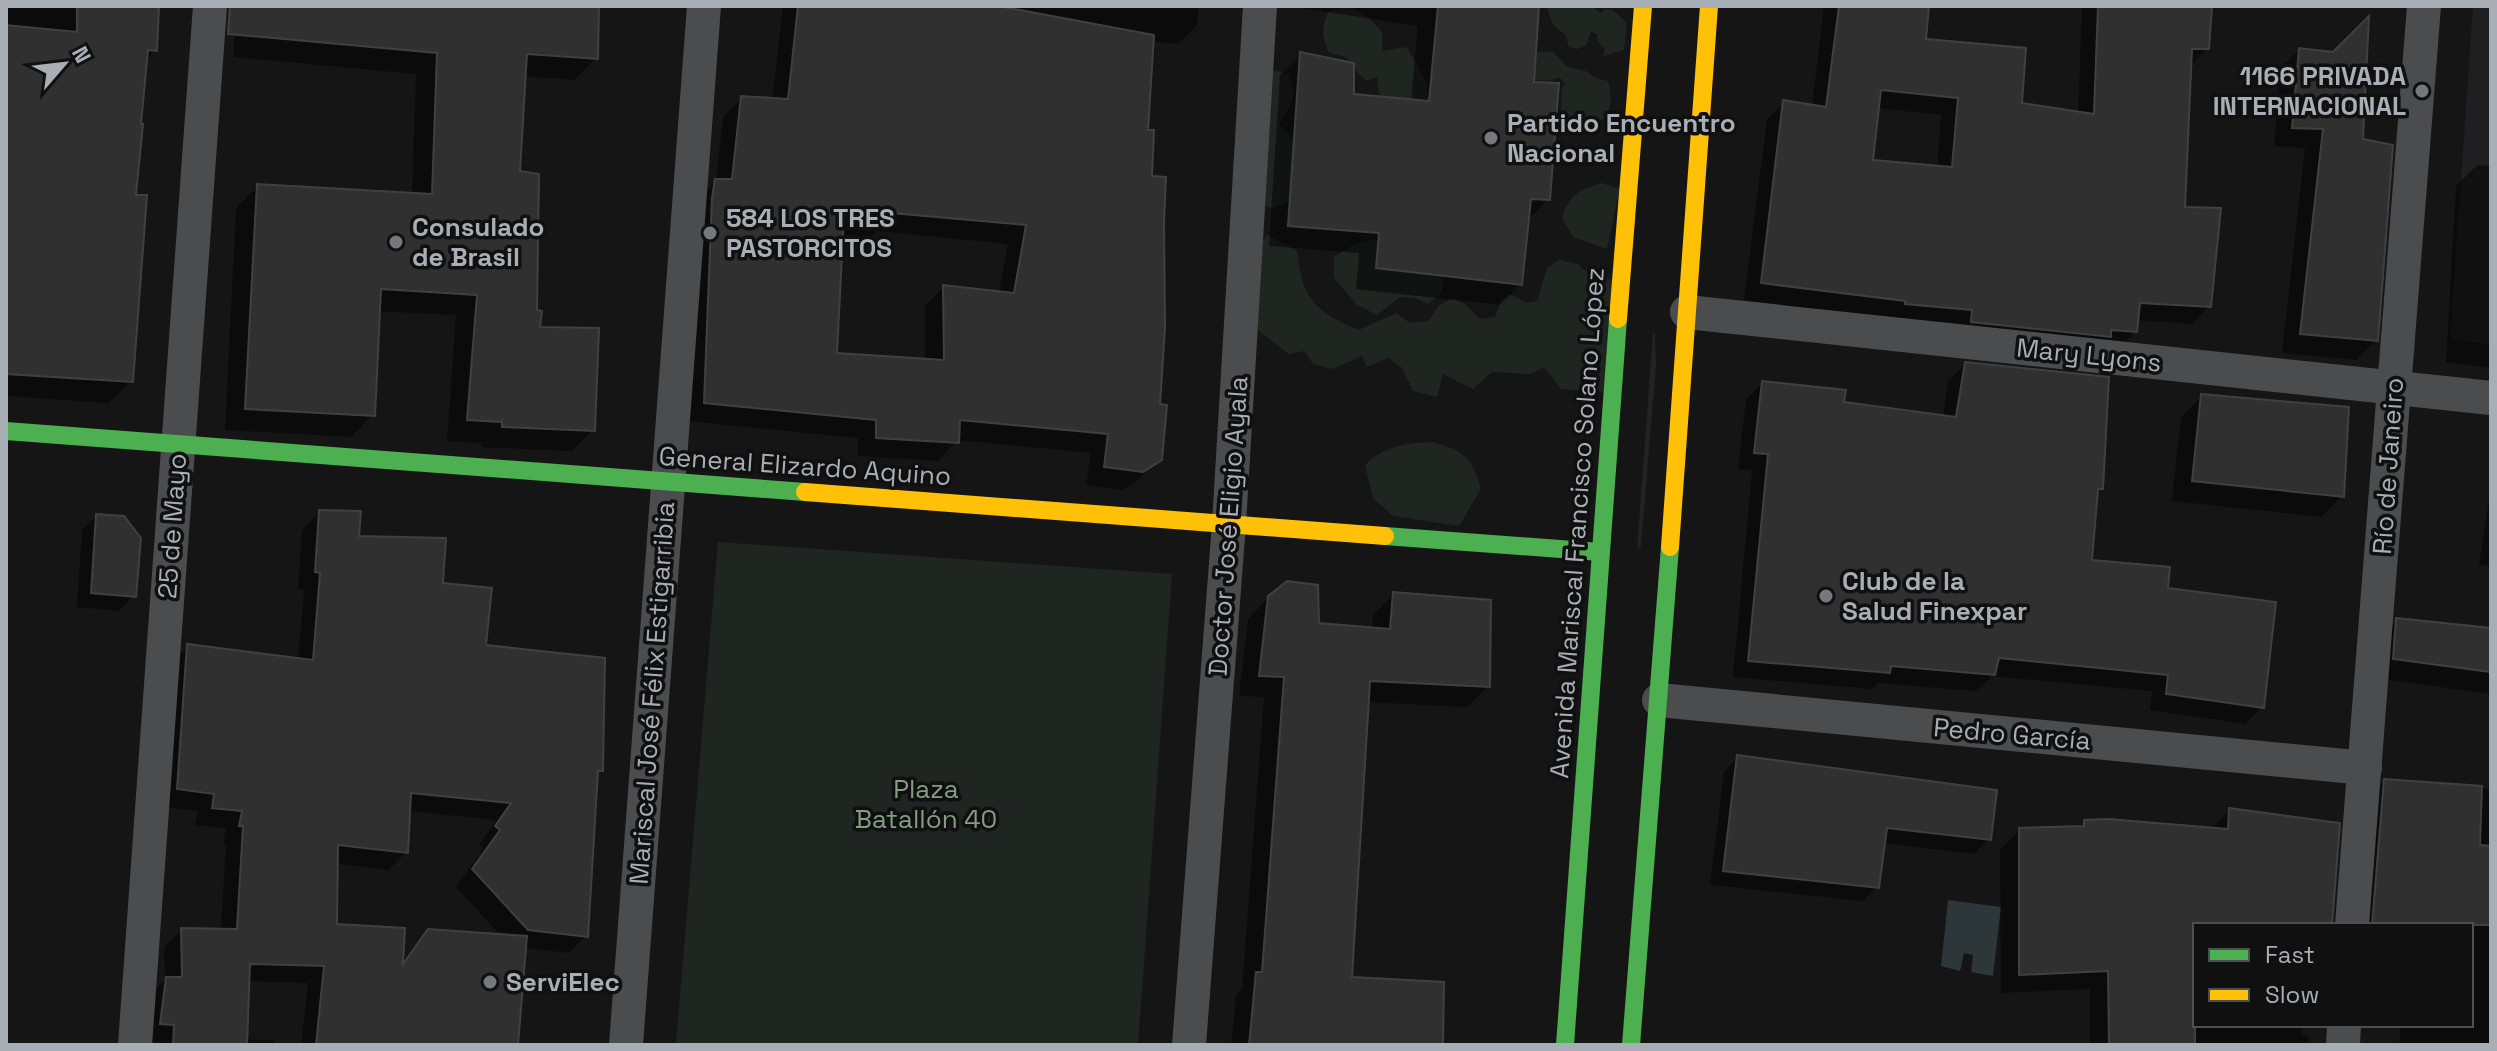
<svg xmlns="http://www.w3.org/2000/svg" width="2497" height="1051" font-family="'Space Grotesk',sans-serif">
  <style>
    .built { fill: #1f1f21 }
    .green { fill: #1f2520 }
    .water { fill: #2d3639 }
    .shadow { fill: #0007; fill-rule: evenodd }
    .building { fill: #303031; stroke: #3e4042; stroke-width: 2; fill-rule: evenodd }
    .lines { fill: none; stroke-linecap: round; stroke-linejoin: round }
    .street { stroke: #4a4c4e; stroke-width: 34 }
    .fast { stroke: #4caf50; stroke-width: 18 }
    .slow { stroke: #ffc107; stroke-width: 18 }
    .poi-dot { fill: #75787d; stroke: #101011; stroke-width: 3 }
    .labels { text-anchor: middle; dominant-baseline: central; stroke-width: 7; stroke-linejoin: round; paint-order: stroke }
    .poi-label { font-size: 26px; font-weight: bold; fill: #a8aeb5; stroke: #101011; text-anchor: start }
    .street-label { font-size: 26px; fill: #a8aeb5; stroke: #101011 }
    .park-label { font-size: 26px; fill: #839e81; stroke: #101011 }
  </style>
  <rect width="100%" height="100%" fill="#151516"/>
  <polygon class="built" points="2473,6 2491,6 2491,345 2450,339"/>
  <g class="green">
    <path d="M1344,6C1361,9 1371,20 1382,32V51L1407,47L1427,84L1428,101L1384,108L1378,88L1377,77L1367,81L1358,73L1346,57L1329,53C1322,37 1321,28 1328,12Z"/>
    <path d="M1547,6H1591L1601,13L1604,9L1613,10L1627,23L1624,50L1603,56L1605,49L1598,42L1597,35L1591,31L1586,45L1578,49L1569,47L1565,34C1553,28 1550,19 1547,6Z"/>
    <path d="M1532,52H1553L1567,67L1586,71L1595,78L1608,81C1612,94 1613,116 1598,122C1594,123 1589,121 1585,122C1581,124 1578,127 1574,129L1560,125L1562,88L1565,84L1560,78L1542,81L1534,79Z"/>
    <path d="M1265,68L1288,74C1299,99 1290,103 1279,125L1303,151L1324,188L1273,208L1237,202C1228,173 1235,154 1240,125C1242,109 1236,97 1240,80Z"/>
    <path d="M1602,183L1620,189L1607,249L1573,237L1562,218C1569,194 1579,190 1602,183Z"/>
    <path d="M1267,235L1297,251C1299,263 1300,277 1305,288C1314,310 1339,322 1359,330L1396,313L1410,323L1428,321L1439,305L1453,298L1466,305L1480,319L1495,317L1501,300L1509,294L1527,303L1537,301L1547,268L1559,260L1578,264L1584,270L1612,280L1604,392L1561,389L1544,367L1531,374L1492,372L1473,389L1443,374L1437,397L1413,391L1401,367L1388,358L1367,367L1362,356L1332,369L1313,364L1304,351L1289,354L1259,331L1248,314L1247,262Z"/>
    <polygon points="1370,240 1426,245 1444,283 1440,294 1428,304 1415,298 1400,297 1377,315 1357,305 1334,278 1334,257 1353,245"/>
    <polygon points="1653,333 1655,334 1656,365 1641,546 1637,550"/>
    <path d="M1432,442C1463,450 1473,458 1481,489L1459,526L1393,516L1373,498L1365,465C1384,446 1406,443 1432,442Z"/>
    <polygon points="718,542 1172,574 1138,1045 676,1045"/>
  </g>
  <polygon class="water" points="1948,900 2001,907 1993,976 1971,972 1973,955 1964,953 1960,971 1941,966"/>
  <g class="shadow">
    <polygon points="6,6 158,6 155,50 145,61 134,197 131,381 109,403 6,396"/>
    <polygon points="237,6 597,6 596,58 574,80 524,76 518,173 538,329 593,430 572,451 481,447 482,443 447,441 456,315 378,311 373,415 351,437 225,430 236,208 258,186 412,195 416,74 233,57"/>
    <path d="M783,6H1199L1197,25L1178,44L1151,41L1146,131L1150,177L1160,459L1140,478L1123,490L1086,485L1091,453L957,440L938,461L858,456V438L686,421L697,200L716,181L723,117L742,98L772,100ZM877,231L1008,244L999,293L944,287L925,306V361L835,355L841,235L870,237Z"/>
    <polygon points="1288,6 1537,6 1532,84 1548,199 1527,221 1520,285 1500,305 1356,289 1359,253 1269,246 1280,75 1301,54 1352,95 1411,101 1418,26"/>
    <path d="M1824,6H1927L1924,41L2020,104L2078,114L2082,9L2085,6H2210L2207,48L2189,67L2182,209L2209,306L2192,324L2136,320L2135,332L2118,349L1744,300L1767,120L1784,102L1812,107ZM1877,108L1941,115L1937,168L1871,162Z"/>
    <polygon points="2299,50 2361,141 2376,340 2357,360 2282,353 2305,148 2274,146 2280,69"/>
    <polygon points="2477,165 2491,166 2491,368 2446,362 2456,186"/>
    <polygon points="1965,364 2101,488 2096,493 2090,562 2166,590 2262,707 2245,724 2150,710 2152,691 1992,676 1976,691 1878,683 1872,689 1733,677 1752,470 1738,469 1746,400 1762,383 1842,404 1943,417 1948,381"/>
    <polygon points="2202,396 2342,496 2321,517 2172,501 2181,417"/>
    <polygon points="2491,486 2491,566 2479,565"/>
    <path d="M320,512L357,538L441,585L484,646L601,770L595,775L586,936L569,953L524,948L516,1045H301L308,983L247,981L245,1039L274,1041V1045H158V1042L143,1041L149,996L165,980L164,947L182,930L221,931L226,843H223L226,828L195,825L198,811L160,806L170,664L188,646L298,660L304,590L298,589L302,530ZM408,811L496,820L479,845L484,848L456,887L501,936L429,931L401,963L335,926L336,864L389,870L406,852Z"/>
    <polygon points="97,516 134,596 119,611 77,607 82,530"/>
    <polygon points="1394,594 1488,686 1467,707 1367,702 1350,979 1441,1045 1231,1045 1236,995 1242,989 1264,697 1239,696 1248,619 1269,597 1317,625 1372,629 1373,615"/>
    <polygon points="2397,621 2491,630 2491,694 2374,678 2377,640"/>
    <polygon points="1738,757 1989,839 1974,854 1883,843 1877,887 1863,901 1710,885 1724,772"/>
    <polygon points="2384,781 2491,789 2491,1045 2399,1045 2401,1025 2471,1025 2471,925 2355,925 2365,800"/>
    <polygon points="2230,810 2330,925 2195,925 2195,1025 2301,1025 2301,1035 2309,1036 2308,1045 2090,1045 2090,989 2001,993 2000,850 2020,830 2078,828 2085,821 2211,829"/>
  </g>
  <g class="building">
    <polygon points="77,6 159,6 157,51 148,50 141,124 143,124 136,195 147,195 133,382 6,374 6,25 77,32"/>
    <polygon points="230,6 599,6 598,59 527,54 520,171 539,174 537,310 542,311 540,327 599,328 595,431 502,427 502,422 467,420 477,295 381,289 375,416 245,409 257,184 432,194 437,53 228,34"/>
    <path d="M798,6H998L1154,35L1148,130H1154L1152,176L1166,177L1164,222L1165,328L1160,404L1167,405L1162,460L1143,472L1104,467L1108,434L960,420L959,443L876,438V420L704,403L712,198L715,179H732L741,96L788,99ZM891,213L1026,225L1014,293L943,285L944,360L837,353L844,215L891,219Z"/>
    <polygon points="1438,6 1539,6 1534,82 1559,83 1550,200 1531,199 1522,285 1376,268 1379,233 1288,226 1300,52 1354,63 1354,94 1429,101"/>
    <path d="M1839,6H1929L1926,39L2026,48L2022,103L2094,114L2098,6H2212L2209,49H2192L2185,207L2221,208L2211,307L2140,303L2137,332L2111,330V337L1971,322L1972,310L1905,304V301L1761,283L1783,100L1826,107ZM1881,90L1958,98L1952,167L1873,160Z"/>
    <polygon points="2369,16 2363,139 2393,145 2378,341 2300,334 2323,129 2292,128 2299,48 2333,52"/>
    <polygon points="1965,362 2109,377 2103,489 2098,489 2092,560 2170,567 2168,588 2276,602 2264,708 2166,694 2168,675 1999,658 1995,675 1891,666 1890,673 1748,661 1768,454 1754,453 1762,381 1846,390 1844,402 1956,417"/>
    <polygon points="2201,394 2349,407 2344,497 2192,481"/>
    <polygon points="319,510 361,511 359,536 446,538 443,583 492,588 486,645 605,658 603,771 598,771 588,937 528,930 472,869 500,830 495,826 511,803 411,793 408,853 338,845 337,924 405,928 403,964 428,929 527,936 518,1045 316,1045 324,966 250,964 247,1045 173,1045 174,1025 160,1024 166,977 182,977 181,928 237,929 243,826 239,826 242,811 212,808 214,794 177,789 187,644 313,660 320,573 315,572"/>
    <polygon points="96,514 124,516 141,538 136,597 91,593"/>
    <polygon points="1287,581 1318,585 1319,623 1390,629 1393,592 1491,600 1490,687 1370,681 1352,977 1444,982 1443,1045 1249,1045 1256,972 1262,972 1284,677 1259,676 1268,596"/>
    <polygon points="2396,618 2491,628 2491,672 2393,659"/>
    <polygon points="1737,755 1997,790 1991,840 1887,828 1879,888 1723,871"/>
    <polygon points="2384,779 2482,786 2480,845 2491,846 2491,925 2372,925"/>
    <polygon points="2229,808 2340,823 2332,925 2195,925 2195,1045 2109,1045 2108,971 2019,975 2019,828 2084,826 2084,820 2108,819 2228,829"/>
  </g>
  <g class="lines">
    <g class="street">
      <polyline points="1687,312 2491,398"/>
      <polyline points="1659,700 2365,768"/>
      <polyline points="2352,925 2424,6"/>
      <polyline points="135,1045 210,6"/>
      <polyline points="626,1045 704,6"/>
      <polyline points="1189,1045 1229,524 1260,6"/>
      <polyline points="2343,1045 2344,1025"/>
    </g>
    <g class="fast">
      <polyline points="6,431 805,492"/>
      <polyline points="1385,536 1600,552"/>
      <polyline points="1565,1045 1618,319"/>
      <polyline points="1631,1045 1670,547"/>
    </g>
    <g class="slow">
      <polyline points="1618,319 1643,6"/>
      <polyline points="805,492 1385,536"/>
      <polyline points="1670,547 1709,6"/>
    </g>
  </g>
  <g class="poi-dot">
    <circle cx="2422" cy="91" r="8"/>
    <circle cx="1491" cy="138" r="8"/>
    <circle cx="710" cy="233" r="8"/>
    <circle cx="396" cy="242" r="8"/>
    <circle cx="1826" cy="596" r="8"/>
    <circle cx="490" cy="982" r="8"/>
  </g>
  <g class="labels">
    <g class="poi-label">
      <text x="2406" y="76" text-anchor="end">1166 PRIVADA<tspan x="2406" dy="30">INTERNACIONAL</tspan></text>
      <text x="1507" y="123">Partido Encuentro<tspan x="1507" dy="30">Nacional</tspan></text>
      <text x="726" y="218">584 LOS TRES<tspan x="726" dy="30">PASTORCITOS</tspan></text>
      <text x="412" y="227">Consulado<tspan x="412" dy="30">de Brasil</tspan></text>
      <text x="1842" y="581">Club de la<tspan x="1842" dy="30">Salud Finexpar</tspan></text>
      <text x="506" y="982">ServiElec</text>
    </g>
    <g class="street-label">
      <text transform="translate(2089 355) rotate(6)">Mary Lyons</text>
      <text transform="translate(805 466) rotate(4)">General Elizardo Aquino</text>
      <text transform="translate(2388 466) rotate(-86)">Río de Janeiro</text>
      <text transform="translate(1577 523) rotate(-86)">Avenida Mariscal Francisco Solano López</text>
      <text transform="translate(172 526) rotate(-86)">25 de Mayo</text>
      <text transform="translate(1228 526) rotate(-86)">Doctor José Eligio Ayala</text>
      <text transform="translate(652 693) rotate(-86)">Mariscal José Félix Estigarribia</text>
      <text transform="translate(2012 734) rotate(5)">Pedro García</text>
    </g>
    <g class="park-label">
      <text x="926" y="789">Plaza<tspan x="926" dy="30">Batallón 40</tspan></text>
    </g>
  </g>
  <rect width="2497" height="1051" fill="none" stroke="#a8aeb5" stroke-width="16"/>
  <rect x="2193" y="923" width="280" height="104" fill="#101011" stroke="#4d4f53" stroke-width="2"/>
  <rect x="2209" y="949" width="40" height="12" fill="#4caf50" stroke="#4d4f53" stroke-width="2"/>
  <text x="2265" y="963" font-size="24" fill="#a8aeb5">Fast</text>
  <rect x="2209" y="989" width="40" height="12" fill="#ffc107" stroke="#4d4f53" stroke-width="2"/>
  <text x="2265" y="1003" font-size="24" fill="#a8aeb5">Slow</text>
  <g transform="translate(64 64) rotate(62)" stroke="#101011" stroke-width="6" paint-order="stroke">
  <path d="M0-6L14 30L0 20L-14 30Z" fill="#a8aeb5"/>
  <text y="-12" font-size="22" font-weight="bold" text-anchor="middle" fill="#a8aeb5">N</text>
  </g>
</svg>
